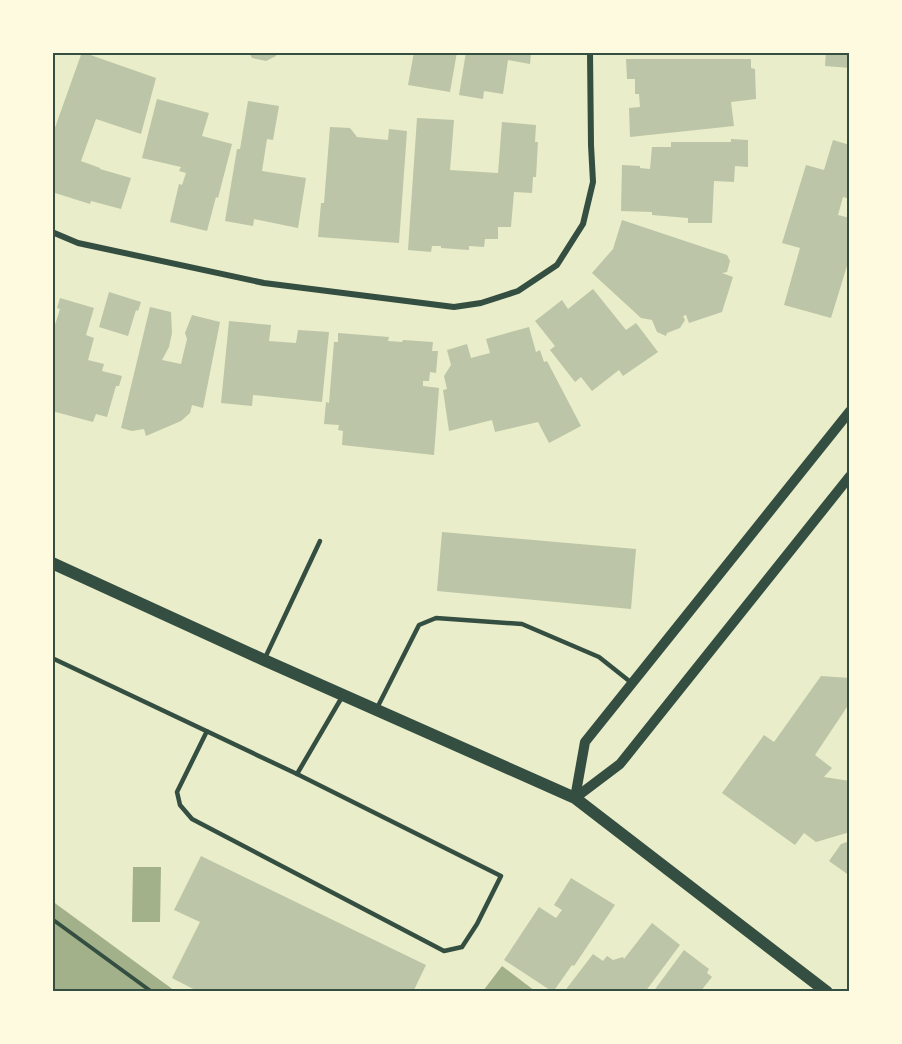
<svg xmlns="http://www.w3.org/2000/svg" width="902" height="1044" font-family="'Alegreya Sans',sans-serif">
  <style>
    .water { fill: #a3b18a }
    .building { fill: #bcc5a7 }
    .lines { fill: none; stroke-linecap: round; stroke-linejoin: round }
    .path { stroke: #344e41; stroke-width: 4 }
    .service { stroke: #344e41; stroke-width: 4.5 }
    .minor { stroke: #344e41; stroke-width: 6 }
    .tertiary { stroke: #344e41; stroke-width: 10 }
    .secondary { stroke: #344e41; stroke-width: 12 }
    .neatline { fill: none; stroke: #344e41; stroke-width: 2 }
  </style>
  <rect width="100%" height="100%" fill="#e9edc9"/>
  <g class="water">
    <polygon points="133,867 161,867 160,922 132,922"/>
    <polygon points="52,901 175,991 53,991"/>
    <polygon points="502,966 535,991 483,991"/>
  </g>
  <g class="building">
    <polygon points="82,52 156,78 141,134 96,119 81,161 100,168 100,169 131,178 121,209 91,201 90,204 52,192 52,136"/>
    <polygon points="249,52 277,52 276,56 266,61 252,58"/>
    <polygon points="414,52 457,52 450,92 408,85"/>
    <polygon points="466,52 531,52 530,64 508,60 503,94 484,91 483,99 459,95"/>
    <polygon points="826,52 850,52 850,68 825,66"/>
    <polygon points="626,59 751,59 751,68 755,69 756,99 731,102 734,126 630,137 629,108 640,107 639,94 635,94 635,79 627,79"/>
    <polygon points="157,99 209,113 202,136 232,144 218,198 216,197 207,231 170,222 179,184 182,185 186,173 179,171 181,167 142,158"/>
    <polygon points="248,101 279,106 273,140 267,139 262,171 306,178 298,228 254,219 253,226 225,221 237,149 240,149"/>
    <polygon points="417,118 454,120 450,170 498,173 502,122 536,125 535,142 538,142 536,177 533,177 532,193 514,192 511,227 498,227 498,239 485,239 484,247 469,246 469,250 441,248 441,246 432,246 431,252 408,250"/>
    <polygon points="330,127 350,128 357,137 388,140 389,129 407,131 399,243 318,237 321,203 324,203"/>
    <polygon points="731,139 748,140 748,167 735,166 734,182 714,181 712,223 688,223 688,218 652,215 652,212 621,211 622,165 640,166 640,168 650,169 652,147 671,147 671,142 731,142"/>
    <polygon points="833,140 850,145 850,199 843,197 838,215 850,218 850,256 831,318 784,305 800,248 782,243 806,165 824,170"/>
    <polygon points="622,220 727,255 730,261 727,272 722,273 733,277 722,312 689,323 686,315 683,316 685,320 680,328 667,333 666,336 657,332 652,320 641,318 592,273 613,249"/>
    <polygon points="593,289 626,330 636,323 658,352 623,376 619,370 592,391 581,377 575,382 550,350 555,346 535,321 562,300 568,309"/>
    <polygon points="109,292 141,302 138,311 136,310 128,336 99,327"/>
    <polygon points="60,298 94,308 86,335 94,338 88,360 104,364 102,371 122,376 119,386 116,386 107,417 96,414 93,422 52,411 52,334 60,309 57,308"/>
    <polygon points="150,307 171,312 172,333 169,347 162,360 181,364 187,339 185,333 192,315 220,322 203,408 192,405 190,413 181,421 146,436 144,429 132,431 121,428"/>
    <polygon points="229,321 271,325 269,341 296,343 298,330 329,332 322,402 253,395 252,406 221,403"/>
    <polygon points="529,327 536,352 540,350 544,362 547,361 581,426 549,443 538,422 495,432 492,420 449,431 443,390 447,389 444,376 451,365 447,350 467,344 471,358 490,353 486,339"/>
    <polygon points="338,333 389,337 388,341 402,342 403,340 433,342 432,351 438,351 436,373 430,372 429,381 423,381 423,386 439,388 434,455 342,445 343,431 338,430 339,425 324,424 326,402 329,403 334,342 338,342"/>
    <polygon points="442,532 636,549 631,609 437,591"/>
    <polygon points="821,676 850,678 850,707 847,707 815,755 832,768 824,777 850,781 850,832 816,842 804,833 795,845 722,793 764,735 774,742"/>
    <polygon points="850,841 850,876 829,861 841,844"/>
    <polygon points="201,856 426,965 413,992 199,992 172,978 200,922 174,910"/>
    <polygon points="571,878 615,905 574,966 572,965 553,992 504,960 539,907 556,918 562,910 554,905"/>
    <polygon points="652,923 680,945 645,992 564,992 593,954 603,961 607,956 613,960 623,957 624,959"/>
    <polygon points="684,950 709,969 707,973 712,977 700,992 653,992"/>
  </g>
  <g class="lines">
    <polyline class="path" points="52,919 152,992"/>
    <g class="service">
      <polyline points="52,658 297,774 501,876 477,924 462,947 444,951 192,819 180,805 177,792 207,731"/>
      <polyline points="265,658 320,541"/>
      <polyline points="377,708 419,625 436,618 522,624 599,657 633,684"/>
      <polyline points="297,774 342,697"/>
    </g>
    <polyline class="minor" points="52,232 78,243 264,283 454,307 481,303 518,291 557,265 583,224 593,182 591,145 590,52"/>
    <g class="tertiary">
      <polyline points="575,798 585,742 850,411"/>
      <polyline points="575,798 620,764 850,476"/>
    </g>
    <polyline class="secondary" points="52,563 264,660 575,798 827,992"/>
  </g>
  <rect width="902" height="1044" fill="none" stroke="#fefae0" stroke-width="108"/>
  <rect x="54" y="54" width="794" height="936" class="neatline"/>
</svg>
